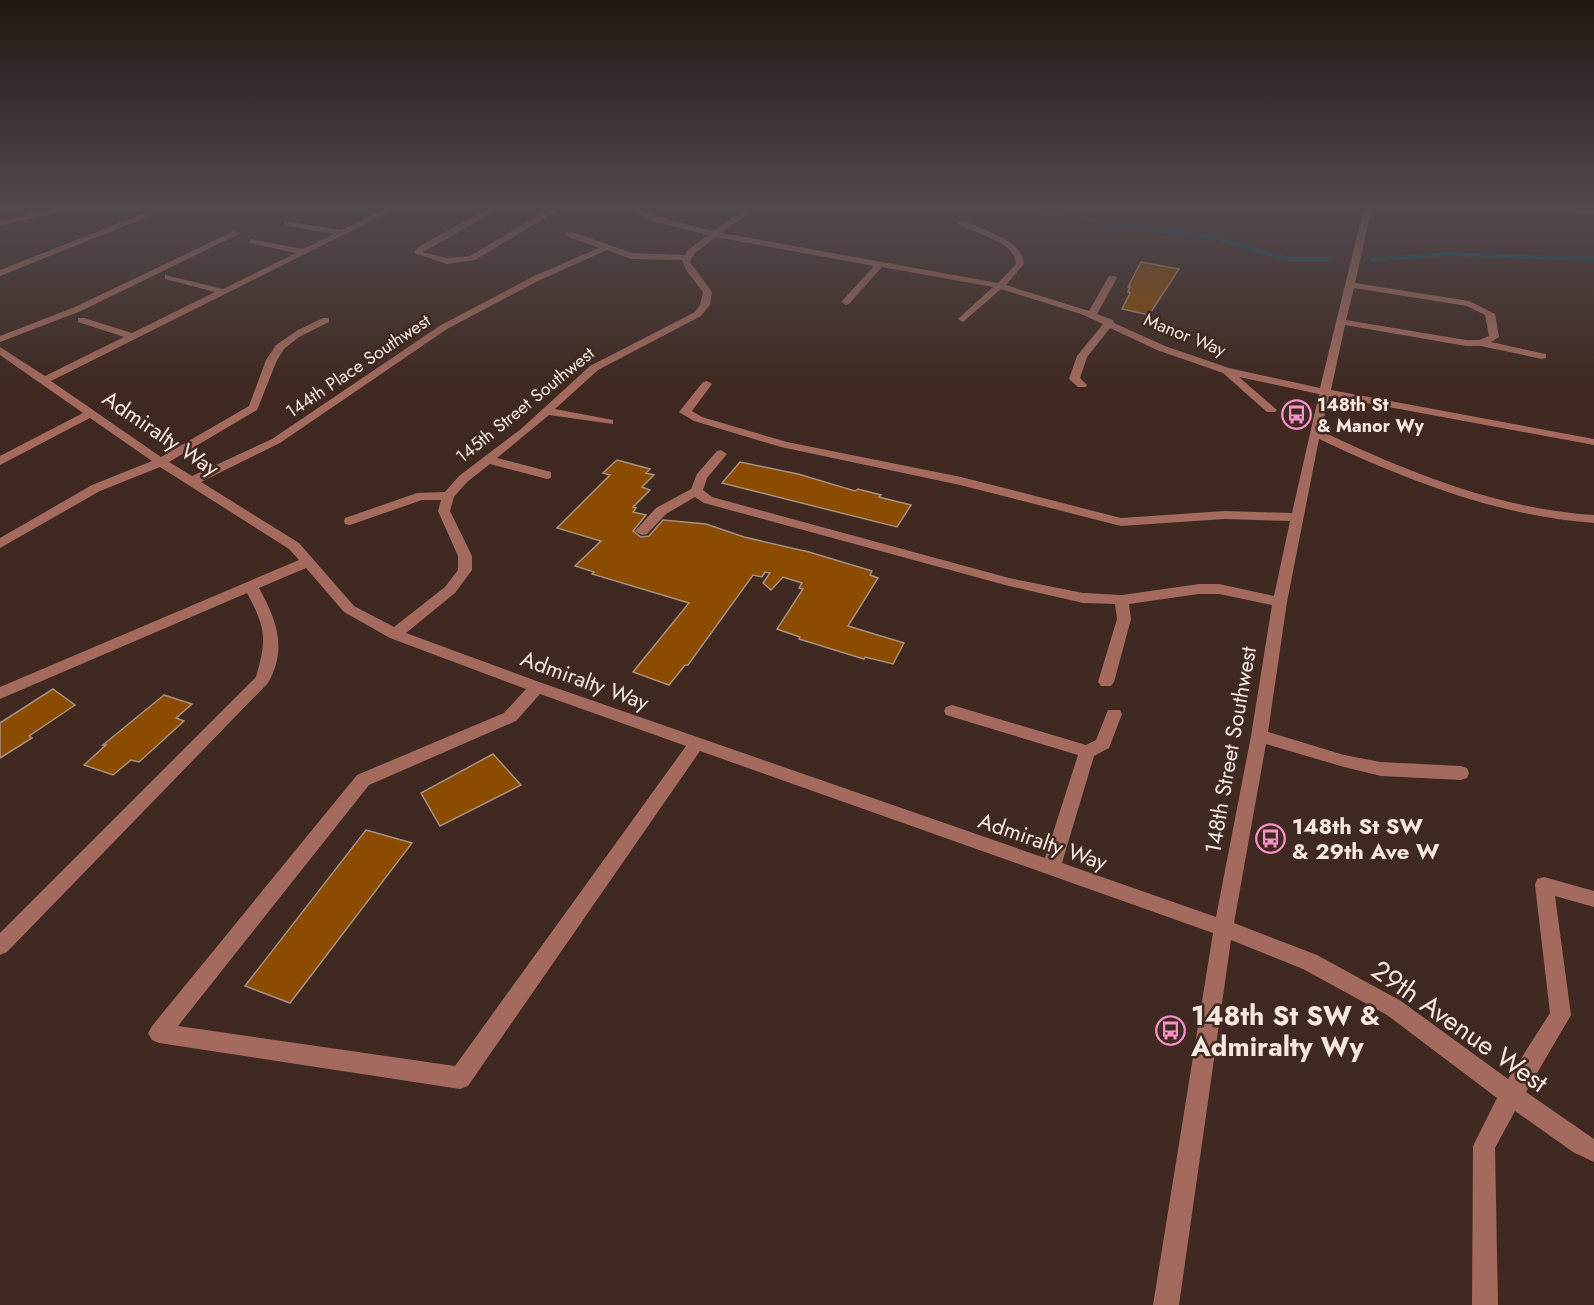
<svg xmlns="http://www.w3.org/2000/svg" width="1594" height="1305" font-family="Jost,sans-serif">
  <style>
    .lines { fill: none; stroke-linecap: round; stroke-linejoin: round }
    .stream { stroke: #06515c; stroke-width: 4 }
    .building { fill: #8b4c02; stroke: #a89180; stroke-width: 1.5 }
    .minor { fill: #a46a5d; fill-rule: evenodd }
    .labels { text-anchor: middle; dominant-baseline: central; stroke-width: 5; stroke-linejoin: round; paint-order: stroke }
    .far-street-label { font-size: 18px; fill: #f5e6e0; stroke: #3f2920 }
    .far-poi-label { font-size: 18px; font-weight: bold; fill: #f5e6e0; stroke: #3f2920; text-anchor: start }
    .street-label { font-size: 22px; fill: #f5e6e0; stroke: #3f2920 }
    .poi-label { font-size: 22px; font-weight: bold; fill: #f5e6e0; stroke: #3f2920; text-anchor: start }
    .near-poi-label { font-size: 27px; font-weight: bold; fill: #f5e6e0; stroke: #3f2920; text-anchor: start }
    .near-street-label { font-size: 27px; fill: #f5e6e0; stroke: #3f2920 }
  </style>
  <rect width="100%" height="100%" fill="#3f2920"/>
  <g class="lines">
    <g class="stream">
      <polyline points="972,207 1027,211 1218,239 1288,259 1329,259"/>
      <polyline points="1371,260 1446,254 1594,259"/>
    </g>
  </g>
  <g class="building">
    <polygon points="1141,262 1179,269 1149,315 1122,309 1130,293 1128,292 1130,287 1128,287"/>
    <polygon points="617,460 650,469 646,473 654,475 642,487 650,490 633,507 636,508 633,512 646,515 633,531 641,537 649,536 663,520 706,524 744,537 809,552 872,571 870,575 878,578 848,626 904,643 893,664 865,657 864,659 799,639 800,637 777,629 803,589 799,588 802,583 783,577 771,590 763,583 770,573 765,572 762,577 753,575 688,665 685,665 669,685 633,672 689,603 592,574 594,572 575,566 601,541 557,528 610,475 603,473"/>
    <polygon points="740,462 798,474 855,491 858,489 881,495 879,497 911,505 897,527 722,483"/>
    <polygon points="53,689 75,705 29,736 32,738 0,758 0,723"/>
    <polygon points="164,695 192,704 176,718 184,721 139,762 131,760 113,775 84,765 106,745 103,745"/>
    <polygon points="493,754 521,785 440,826 421,793"/>
    <polygon points="366,830 412,843 290,1003 245,986"/>
  </g>
  <g class="lines">
    <g class="minor">
      <polygon points="65,207 83,207 0,225 0,221"/>
      <polygon points="160,207 172,207 0,276 0,270"/>
      <path d="M388,207H399L51,381L161,457L249,406L266,360L276,345L298,330L323,318H329V322L299,337L284,349L277,360L257,410L169,462L192,476L272,439L441,325L534,276L599,248L566,236V232H572L632,253L685,255L688,250L708,235L649,220L625,207H636L655,216L713,231L747,208H750V212L722,233L998,283L1016,264C1014,239 973,235 957,223L964,221C983,230 1022,239 1024,264L1006,285L1089,311L1109,276H1115L1117,278L1097,314L1113,320L1114,323L1165,346L1229,368L1320,388L1364,207H1372L1355,283L1469,301L1495,314L1499,337L1491,342L1546,354V358L1542,359L1481,346H1466L1345,325L1331,390L1594,439V445L1329,396L1321,431C1408,472 1498,509 1594,515V523C1497,516 1406,480 1319,439L1287,602L1268,732L1344,755L1381,762L1461,766L1467,768L1469,773L1467,778L1461,780L1381,776L1344,767L1266,744L1234,923L1317,955L1401,1001L1508,1079L1550,1013L1535,885L1537,879L1544,877L1594,891V907L1555,896L1571,1015L1526,1092L1594,1139V1162L1573,1152L1515,1111L1495,1148L1498,1305H1472L1473,1146L1497,1098L1387,1015L1303,969L1231,940L1179,1305H1153L1213,933L700,751L468,1086L460,1089L159,1043L152,1040L148,1033L152,1026L357,775L504,713L526,689L390,638L344,612L306,568L259,588C276,619 288,648 268,683L7,952L0,955V933L256,677C267,639 266,628 247,593L0,699V687L299,560L289,549L160,467L100,491L0,548V538L92,485L152,461L90,418L0,465V456L83,413L0,355V347L45,376L124,337L78,322V318H84L132,333L215,292L165,279V275L223,289L296,253L250,243V239L303,249L334,234L284,225V221L342,230ZM716,237L874,266L843,300L841,302L846,305L849,304L882,267L993,287L960,317L958,319L963,322L1001,289L1081,314L1103,324L1077,356L1069,379L1078,387H1086L1087,385L1080,378L1087,357L1110,328L1157,350L1223,373L1267,412H1275L1277,410L1239,377L1319,394L1292,513L1225,511L1121,518L961,477L787,442L702,417L692,411L712,384L707,381L703,382L679,412L694,421L781,447L960,485L1121,526L1225,519L1290,521L1274,596L1219,584H1199L1122,595L1083,593L1009,578L712,497L703,490L707,478L727,454L721,450L717,451L697,474L691,489L656,508L635,531L642,535L647,534L666,514L695,497L704,503L1009,586L1083,603L1115,604L1117,619L1098,682L1101,686H1111L1114,682L1131,619L1129,604L1199,594H1219L1272,605L1251,736L1216,917L1062,863L1094,756L1109,748L1122,714L1120,710H1108L1096,740L1086,745L952,705L946,707L944,711L946,715L1078,755L1045,858L542,683L406,633L455,593L472,570V556L450,511L454,497L467,482L490,464L547,479L551,478V472L497,458L549,415L613,424V420L555,409L598,370L701,316L710,305L712,292L690,262L695,253ZM607,250L631,259L682,260L686,270L703,292L700,305L695,312L590,366L521,429L459,476L445,492L417,493L345,518L344,521L345,524L350,525L422,500H441L438,511L458,556V570L445,587L394,627L354,606L299,543L201,482L280,443L447,329L540,280ZM1354,288L1467,306L1485,315L1489,336L1479,340H1466L1346,320ZM540,694L686,746L455,1066L178,1026L369,785L516,721Z"/>
      <polygon points="491,207 502,207 423,252 447,258 470,256 552,207 563,207 475,260 447,264 414,253 418,247"/>
      <polygon points="1550,207 1594,211 1594,215 1554,209"/>
      <polygon points="234,231 241,233 81,311 0,342 0,336 75,307"/>
    </g>
  </g>
  <linearGradient id="sky" x2="0" y2="1"><stop stop-color="#231712"/><stop offset="0.53" stop-color="#52494e"/><stop offset="1" stop-color="#52494e" stop-opacity="0"/></linearGradient>
  <rect width="1594" height="390" fill="url(#sky)"/>
  <defs>
    <symbol id="bus-ring" viewBox="-11 -11 22 22"><circle r="9.5" fill="#3f2920" stroke="#f890cc" stroke-width="1.5"/><path d="M-5-6H5V4H4V6H2V4H-2V6H-4V4H-5ZM-3.5-4V0h7V-4ZM-3.5 1.2v1.5H-2V1.2ZM2 1.2v1.5H3.5V1.2Z" fill="#f890cc"/></symbol>
  </defs>
  <g fill-rule="evenodd">
    <use href="#bus-ring" x="1280" y="398" width="33" height="33"/>
    <use href="#bus-ring" x="1254" y="822" width="33" height="33"/>
    <use href="#bus-ring" x="1154" y="1014" width="33" height="33"/>
  </g>
  <g class="labels">
    <g class="far-street-label">
      <text transform="translate(1185 335) rotate(22)">Manor Way</text>
      <text transform="translate(358 366) rotate(-34)">144th Place Southwest</text>
      <text transform="translate(525 405) rotate(-39)">145th Street Southwest</text>
    </g>
    <g class="far-poi-label">
      <text x="1317" y="405">148th St<tspan x="1317" dy="21">&amp; Manor Wy</tspan></text>
    </g>
    <g class="street-label">
      <text transform="translate(161 433) rotate(34)">Admiralty Way</text>
      <text transform="translate(585 680) rotate(20)">Admiralty Way</text>
      <text transform="translate(1230 750) rotate(-80)">148th Street Southwest</text>
      <text transform="translate(1043 841) rotate(19)">Admiralty Way</text>
    </g>
    <g class="poi-label">
      <text x="1292" y="826">148th St SW<tspan x="1292" dy="25">&amp; 29th Ave W</tspan></text>
    </g>
    <g class="near-poi-label">
      <text x="1191" y="1015">148th St SW &amp;<tspan x="1191" dy="31">Admiralty Wy</tspan></text>
    </g>
    <g class="near-street-label">
      <text transform="translate(1460 1026) rotate(35)">29th Avenue West</text>
    </g>
  </g>
</svg>
